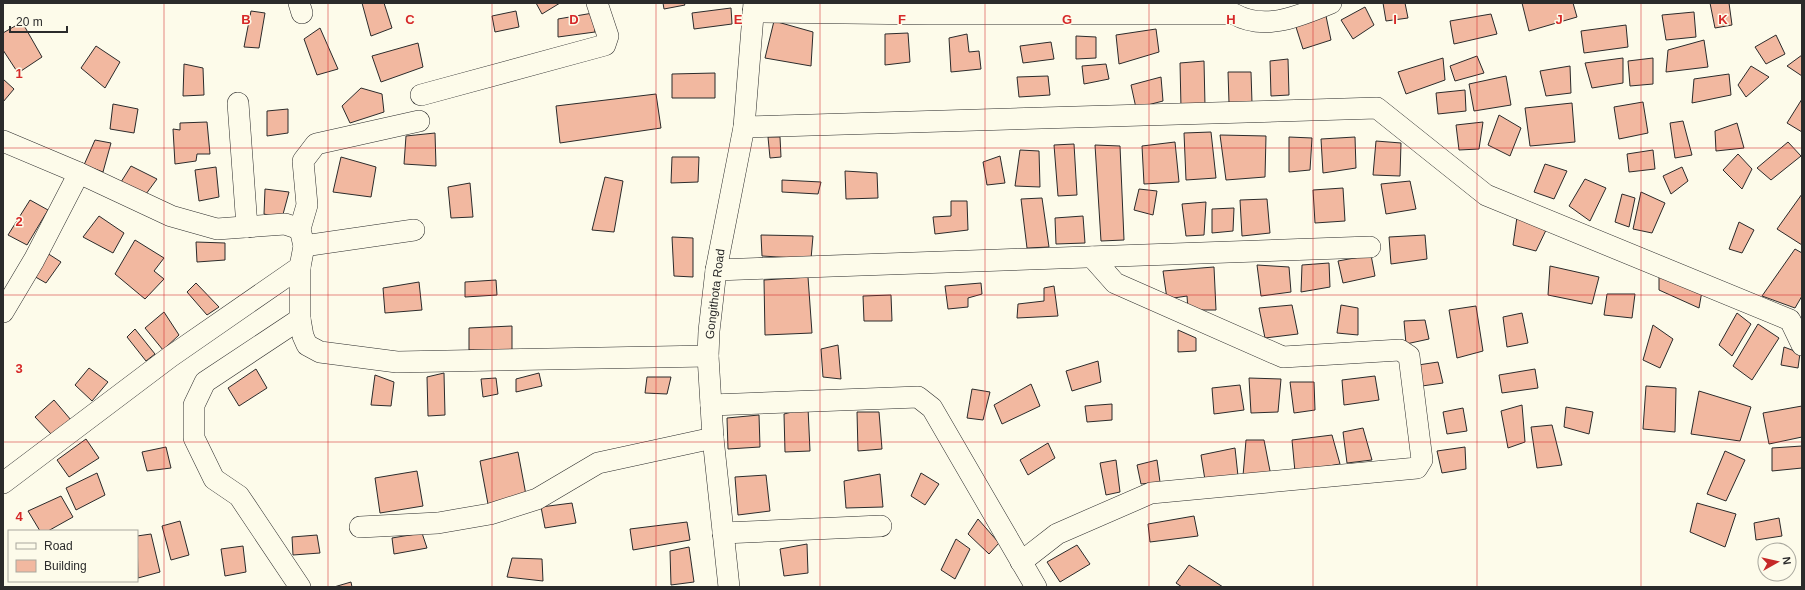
<svg xmlns="http://www.w3.org/2000/svg" width="1805" height="590" font-family="Helvetica,sans-serif">
  <style>
    .building { fill: #f2b8a0; stroke: #2b2b2b }
    .lines { fill: none; stroke-linecap: round; stroke-linejoin: round }
    .minor-casing { stroke: #2b2b2b; stroke-width: 22 }
    .minor { stroke: #fdfbea; stroke-width: 21 }
    .grid { fill: none; stroke: #d62828; stroke-width: 1; stroke-opacity: 0.55 }
    .labels { text-anchor: middle; dominant-baseline: central; stroke-width: 3; stroke-linejoin: round; paint-order: stroke }
    .street-label { font-size: 12px; fill: #2b2b2b; stroke: #fdfbea }
    .grid-label { font-size: 13px; text-anchor: middle; font-weight: bold; fill: #d62828; stroke: #fdfbea; stroke-width: 3; stroke-linejoin: round; paint-order: stroke }
  </style>
  <rect width="100%" height="100%" fill="#fdfbea"/>
  <g class="building">
    <polygon points="362,3 384,3 392,28 371,36"/>
    <polygon points="536,3 560,3 542,14"/>
    <polygon points="663,3 684,3 685,5 664,9"/>
    <polygon points="1383,3 1405,3 1408,18 1386,21"/>
    <polygon points="1522,3 1573,3 1577,17 1529,31"/>
    <polygon points="1710,3 1729,3 1732,25 1715,28"/>
    <polygon points="1365,7 1374,25 1353,39 1341,20"/>
    <polygon points="731,8 732,24 694,29 692,13"/>
    <polygon points="251,11 265,13 259,48 244,47"/>
    <polygon points="516,11 519,27 495,32 492,16"/>
    <polygon points="1694,12 1696,37 1666,40 1662,15"/>
    <polygon points="593,13 595,32 558,37 558,19"/>
    <polygon points="1491,14 1497,34 1454,44 1450,21"/>
    <polygon points="1326,16 1331,40 1303,49 1295,24"/>
    <polygon points="774,21 813,32 811,66 765,58"/>
    <polygon points="22,22 42,57 18,73 3,50 3,33"/>
    <polygon points="1626,25 1628,47 1584,53 1581,31"/>
    <polygon points="320,28 338,69 317,75 304,39"/>
    <polygon points="1156,29 1159,52 1119,64 1116,35"/>
    <polygon points="908,33 910,62 885,65 885,34"/>
    <polygon points="967,34 969,52 979,51 981,69 951,72 949,38"/>
    <polygon points="1776,35 1785,54 1766,64 1755,47"/>
    <polygon points="1076,36 1096,37 1096,58 1076,59"/>
    <polygon points="1704,40 1708,67 1666,72 1668,50"/>
    <polygon points="1051,42 1054,59 1023,63 1020,46"/>
    <polygon points="418,43 423,67 381,82 372,56"/>
    <polygon points="96,46 120,62 105,88 81,68"/>
    <polygon points="1802,55 1802,76 1787,66"/>
    <polygon points="1477,56 1484,73 1455,81 1450,66"/>
    <polygon points="1443,58 1445,80 1406,94 1398,72"/>
    <polygon points="1623,58 1623,83 1592,88 1585,63"/>
    <polygon points="1653,58 1653,84 1630,86 1628,61"/>
    <polygon points="1288,59 1289,95 1271,96 1270,61"/>
    <polygon points="1204,61 1205,106 1181,108 1180,63"/>
    <polygon points="184,64 203,68 204,95 183,96"/>
    <polygon points="1106,64 1109,79 1084,84 1082,66"/>
    <polygon points="1570,66 1571,93 1546,96 1540,71"/>
    <polygon points="1751,66 1769,77 1746,97 1738,85"/>
    <polygon points="1228,72 1251,72 1252,103 1229,103"/>
    <polygon points="715,73 715,98 672,98 672,74"/>
    <polygon points="1729,74 1731,95 1692,103 1694,79"/>
    <polygon points="1048,76 1050,95 1019,97 1017,77"/>
    <polygon points="1506,76 1511,105 1474,111 1469,84"/>
    <polygon points="1161,77 1163,101 1136,108 1131,85"/>
    <polygon points="3,79 14,89 3,102"/>
    <polygon points="361,88 382,94 384,112 350,123 342,106"/>
    <polygon points="1465,90 1466,111 1438,114 1436,93"/>
    <polygon points="656,94 661,128 560,143 556,106"/>
    <polygon points="1802,99 1802,132 1787,123"/>
    <polygon points="1643,102 1648,133 1619,139 1614,107"/>
    <polygon points="1572,103 1575,142 1530,146 1525,108"/>
    <polygon points="113,104 138,109 134,133 110,129"/>
    <polygon points="288,109 288,133 267,136 267,111"/>
    <polygon points="1499,115 1521,128 1510,156 1488,145"/>
    <polygon points="1683,121 1692,155 1675,158 1670,123"/>
    <polygon points="207,122 210,154 197,154 196,161 175,164 173,129 180,130 180,123"/>
    <polygon points="1483,122 1479,149 1459,150 1456,125"/>
    <polygon points="1737,123 1744,148 1716,151 1715,131"/>
    <polygon points="1211,132 1216,178 1186,180 1184,133"/>
    <polygon points="435,133 436,166 404,164 406,136"/>
    <polygon points="1220,135 1266,136 1265,177 1226,180"/>
    <polygon points="768,137 780,137 781,157 770,158"/>
    <polygon points="1289,137 1312,138 1310,170 1289,172"/>
    <polygon points="1355,137 1356,168 1323,173 1321,139"/>
    <polygon points="95,140 111,143 103,172 84,165"/>
    <polygon points="1376,141 1401,143 1400,176 1373,175"/>
    <polygon points="1175,142 1179,182 1144,184 1142,146"/>
    <polygon points="1788,142 1801,156 1771,180 1757,168"/>
    <polygon points="1074,144 1077,195 1058,196 1054,145"/>
    <polygon points="1095,145 1120,146 1124,240 1101,241"/>
    <polygon points="1020,150 1039,151 1040,187 1015,186"/>
    <polygon points="1653,150 1655,169 1629,172 1627,154"/>
    <polygon points="1738,154 1752,169 1742,189 1723,170"/>
    <polygon points="1000,156 1005,183 987,185 983,162"/>
    <polygon points="341,157 376,167 371,197 333,192"/>
    <polygon points="672,157 699,157 698,182 671,183"/>
    <polygon points="1545,164 1567,171 1554,199 1534,192"/>
    <polygon points="131,166 157,179 146,194 121,182"/>
    <polygon points="216,167 219,197 199,201 195,170"/>
    <polygon points="1682,167 1688,181 1671,194 1663,176"/>
    <polygon points="845,171 877,173 878,198 846,199"/>
    <polygon points="605,177 623,181 614,232 592,230"/>
    <polygon points="1585,179 1606,188 1590,221 1569,206"/>
    <polygon points="782,180 821,182 818,194 782,192"/>
    <polygon points="1410,181 1416,209 1386,214 1381,184"/>
    <polygon points="470,183 473,217 451,218 448,187"/>
    <polygon points="1343,188 1345,221 1315,223 1313,190"/>
    <polygon points="265,189 289,192 282,218 264,214"/>
    <polygon points="1139,189 1157,191 1153,215 1134,210"/>
    <polygon points="1641,192 1665,203 1652,233 1633,229"/>
    <polygon points="1622,194 1635,198 1629,227 1615,222"/>
    <polygon points="1802,194 1802,245 1777,229"/>
    <polygon points="1042,198 1049,247 1027,248 1021,199"/>
    <polygon points="1267,199 1270,233 1242,236 1240,200"/>
    <polygon points="30,200 48,210 27,245 8,235"/>
    <polygon points="951,201 967,201 968,230 935,234 933,217 951,216"/>
    <polygon points="1206,202 1204,235 1186,236 1182,204"/>
    <polygon points="1234,208 1233,231 1212,233 1212,209"/>
    <polygon points="99,216 124,233 113,253 83,237"/>
    <polygon points="1083,216 1085,243 1056,244 1055,218"/>
    <polygon points="1517,217 1547,228 1536,251 1513,245"/>
    <polygon points="1739,222 1754,230 1742,253 1729,249"/>
    <polygon points="761,235 813,236 811,259 762,256"/>
    <polygon points="1425,235 1427,259 1391,264 1389,237"/>
    <polygon points="672,237 693,238 693,277 674,276"/>
    <polygon points="135,240 164,258 154,271 164,279 145,299 115,274"/>
    <polygon points="196,242 225,243 225,260 197,262"/>
    <polygon points="1795,249 1802,253 1802,296 1795,308 1762,296"/>
    <polygon points="47,253 61,262 46,283 32,275"/>
    <polygon points="1371,255 1375,276 1343,283 1338,261"/>
    <polygon points="1329,263 1330,287 1301,292 1302,265"/>
    <polygon points="1257,265 1289,267 1291,292 1261,296"/>
    <polygon points="1550,266 1599,277 1592,304 1548,295"/>
    <polygon points="1214,267 1216,310 1188,310 1187,296 1167,299 1163,271"/>
    <polygon points="1659,276 1702,291 1699,308 1659,290"/>
    <polygon points="808,277 812,333 765,335 764,280"/>
    <polygon points="496,280 497,295 465,297 465,282"/>
    <polygon points="419,282 422,310 385,313 383,288"/>
    <polygon points="196,283 219,307 207,315 187,292"/>
    <polygon points="981,283 982,294 968,298 968,307 948,309 945,286"/>
    <polygon points="1054,286 1058,316 1017,318 1018,304 1044,301 1044,288"/>
    <polygon points="1607,294 1635,294 1632,318 1604,315"/>
    <polygon points="891,295 892,321 864,321 863,296"/>
    <polygon points="1292,305 1298,334 1265,338 1259,308"/>
    <polygon points="1341,305 1358,308 1358,335 1337,333"/>
    <polygon points="1476,306 1483,351 1457,358 1449,310"/>
    <polygon points="164,312 179,335 163,350 145,328"/>
    <polygon points="1522,313 1528,343 1507,347 1503,317"/>
    <polygon points="1737,313 1751,324 1732,356 1719,345"/>
    <polygon points="1425,320 1429,339 1406,344 1404,321"/>
    <polygon points="1758,324 1779,338 1752,380 1733,366"/>
    <polygon points="1653,325 1673,339 1660,368 1643,360"/>
    <polygon points="512,326 512,351 469,350 469,328"/>
    <polygon points="135,329 155,354 146,361 127,337"/>
    <polygon points="1178,330 1196,338 1196,351 1178,352"/>
    <polygon points="838,345 841,379 823,377 821,349"/>
    <polygon points="1784,347 1800,353 1798,368 1781,365"/>
    <polygon points="1098,361 1101,382 1072,391 1066,371"/>
    <polygon points="1438,362 1443,383 1422,386 1418,365"/>
    <polygon points="89,368 108,382 92,401 75,385"/>
    <polygon points="256,369 267,388 239,406 228,388"/>
    <polygon points="1535,369 1538,388 1502,393 1499,375"/>
    <polygon points="444,373 445,415 428,416 427,377"/>
    <polygon points="539,373 542,386 516,392 516,379"/>
    <polygon points="375,375 394,382 391,406 371,405"/>
    <polygon points="1375,376 1379,400 1344,405 1342,380"/>
    <polygon points="647,377 671,377 667,394 645,393"/>
    <polygon points="496,378 498,394 483,397 481,379"/>
    <polygon points="1249,378 1281,379 1278,412 1251,413"/>
    <polygon points="1290,382 1314,382 1315,410 1294,413"/>
    <polygon points="1031,384 1040,406 1002,424 994,405"/>
    <polygon points="1240,385 1244,410 1214,414 1212,388"/>
    <polygon points="1646,386 1676,388 1675,432 1643,429"/>
    <polygon points="972,389 990,392 983,420 967,418"/>
    <polygon points="1699,391 1751,407 1740,441 1691,434"/>
    <polygon points="54,400 71,420 52,435 35,417"/>
    <polygon points="1112,404 1112,420 1087,422 1085,406"/>
    <polygon points="1522,405 1525,442 1508,448 1501,411"/>
    <polygon points="1802,406 1802,437 1769,444 1763,413"/>
    <polygon points="1566,407 1593,412 1589,434 1564,427"/>
    <polygon points="808,408 810,451 785,452 784,414"/>
    <polygon points="1463,408 1467,431 1447,434 1443,412"/>
    <polygon points="857,412 879,412 882,449 858,451"/>
    <polygon points="759,415 760,447 728,449 727,418"/>
    <polygon points="1552,425 1562,465 1537,468 1531,427"/>
    <polygon points="1363,428 1372,460 1347,463 1343,432"/>
    <polygon points="1332,435 1340,464 1295,472 1292,440"/>
    <polygon points="86,439 99,458 69,477 57,460"/>
    <polygon points="1246,440 1264,440 1271,476 1243,476"/>
    <polygon points="1048,443 1055,458 1028,475 1020,460"/>
    <polygon points="1802,446 1802,468 1772,471 1772,448"/>
    <polygon points="166,447 171,468 147,471 142,452"/>
    <polygon points="1465,447 1466,469 1442,473 1437,451"/>
    <polygon points="1235,448 1238,476 1205,480 1201,455"/>
    <polygon points="1725,451 1745,460 1726,501 1707,494"/>
    <polygon points="518,452 526,495 488,504 480,461"/>
    <polygon points="1116,460 1120,492 1106,495 1100,463"/>
    <polygon points="1157,460 1160,482 1141,484 1137,465"/>
    <polygon points="417,471 423,506 380,513 375,478"/>
    <polygon points="97,473 105,495 76,510 66,488"/>
    <polygon points="921,473 939,484 925,505 911,496"/>
    <polygon points="880,474 883,507 846,508 844,481"/>
    <polygon points="766,475 770,511 738,515 735,477"/>
    <polygon points="61,496 73,517 48,531 40,531 28,511"/>
    <polygon points="572,503 576,523 545,528 541,507"/>
    <polygon points="1697,503 1736,514 1725,547 1690,532"/>
    <polygon points="1194,516 1198,536 1150,542 1148,524"/>
    <polygon points="1779,518 1782,536 1756,540 1754,523"/>
    <polygon points="978,519 999,543 989,554 968,534"/>
    <polygon points="180,521 189,555 171,560 162,526"/>
    <polygon points="687,522 690,540 633,550 630,529"/>
    <polygon points="422,533 427,548 394,554 392,538"/>
    <polygon points="151,534 160,572 138,578 137,536"/>
    <polygon points="317,535 320,553 293,555 292,537"/>
    <polygon points="956,539 970,549 955,579 941,570"/>
    <polygon points="807,544 808,573 784,576 780,549"/>
    <polygon points="1077,545 1090,564 1060,582 1047,562"/>
    <polygon points="243,546 246,572 225,576 221,549"/>
    <polygon points="689,547 694,582 671,585 670,551"/>
    <polygon points="512,558 542,559 543,581 507,577"/>
    <polygon points="1189,565 1223,587 1182,587 1176,583"/>
    <polygon points="351,582 352,587 334,587"/>
  </g>
  <g class="lines">
    <defs>
      <g id="minor">
        <polyline points="299,3 302,13"/>
        <path d="M753,12L929,14H1234C1266,32 1301,15 1331,3"/>
        <polyline points="421,95 605,45 608,36 597,3"/>
        <polyline points="238,103 247,227"/>
        <polyline points="744,127 1377,108 1486,195 1790,320 1802,345"/>
        <polyline points="3,141 79,173 171,216 217,229 285,224 300,229"/>
        <polyline points="304,246 414,230"/>
        <polyline points="716,270 1370,247"/>
        <polyline points="3,312 34,260 79,173"/>
        <polyline points="300,319 303,336 307,345 320,352 397,362 708,356"/>
        <polyline points="711,405 918,397 932,408 1036,587"/>
        <polyline points="3,483 170,357 300,267"/>
        <polyline points="360,527 438,523 490,514 537,499 598,463 713,438"/>
        <polyline points="723,533 881,526"/>
        <polyline points="1021,562 1057,534 1151,493 1417,468 1422,460 1409,356 1400,350 1283,357 1115,283 1092,257"/>
        <polyline points="300,587 239,496 214,479 194,438 194,405 205,382 300,319 300,267 304,246 300,229 307,205 303,161 316,144 419,121"/>
        <polyline points="729,587 713,438 708,356 709,331 716,270 744,127 754,3"/>
      </g>
    </defs>
    <use href="#minor" class="minor-casing"/>
    <use href="#minor" class="minor"/>
  </g>
  <path class="grid" d="M164,3V587M328,3V587M492,3V587M656,3V587M820,3V587M985,3V587M1149,3V587M1313,3V587M1477,3V587M1641,3V587M3,148H1802M3,295H1802M3,442H1802"/>
  <g class="labels">
    <g class="street-label">
      <text transform="translate(715 294) rotate(-83)">Gongithota Road</text>
    </g>
  </g>
  <g class="grid-label">
    <text x="246" y="24">B</text>
    <text x="410" y="24">C</text>
    <text x="574" y="24">D</text>
    <text x="738" y="24">E</text>
    <text x="902" y="24">F</text>
    <text x="1067" y="24">G</text>
    <text x="1231" y="24">H</text>
    <text x="1395" y="24">I</text>
    <text x="1559" y="24">J</text>
    <text x="1723" y="24">K</text>
    <text x="19" y="78">1</text>
    <text x="19" y="226">2</text>
    <text x="19" y="373">3</text>
    <text x="19" y="521">4</text>
  </g>
  <rect width="1805" height="590" fill="none" stroke="#2b2b2b" stroke-width="8"/>
  <rect x="8" y="530" width="130" height="52" fill="#fdfbea" stroke="#a9a89e"/>
  <rect x="16" y="543" width="20" height="6" fill="#fdfbea" stroke="#a9a89e"/>
  <text x="44" y="550" font-size="12" fill="#2b2b2b">Road</text>
  <rect x="16" y="560" width="20" height="12" fill="#f2b8a0" stroke="#a9a89e"/>
  <text x="44" y="570" font-size="12" fill="#2b2b2b">Building</text>
  <g transform="translate(1777 562) rotate(82)"><circle r="19" fill="#fdfbea" stroke="#a9a89e"/>
  <path d="M0-3L7 15L0 10L-7 15Z" fill="#c62828"/>
  <text y="-6" font-size="11" font-weight="bold" text-anchor="middle" fill="#2b2b2b">N</text>
  </g>
  <path d="M10 26v6h57v-6" fill="none" stroke="#2b2b2b" stroke-width="2"/>
  <text x="16" y="26" font-size="12" fill="#2b2b2b" stroke="#fdfbea" stroke-width="3" paint-order="stroke">20 m</text>
</svg>
